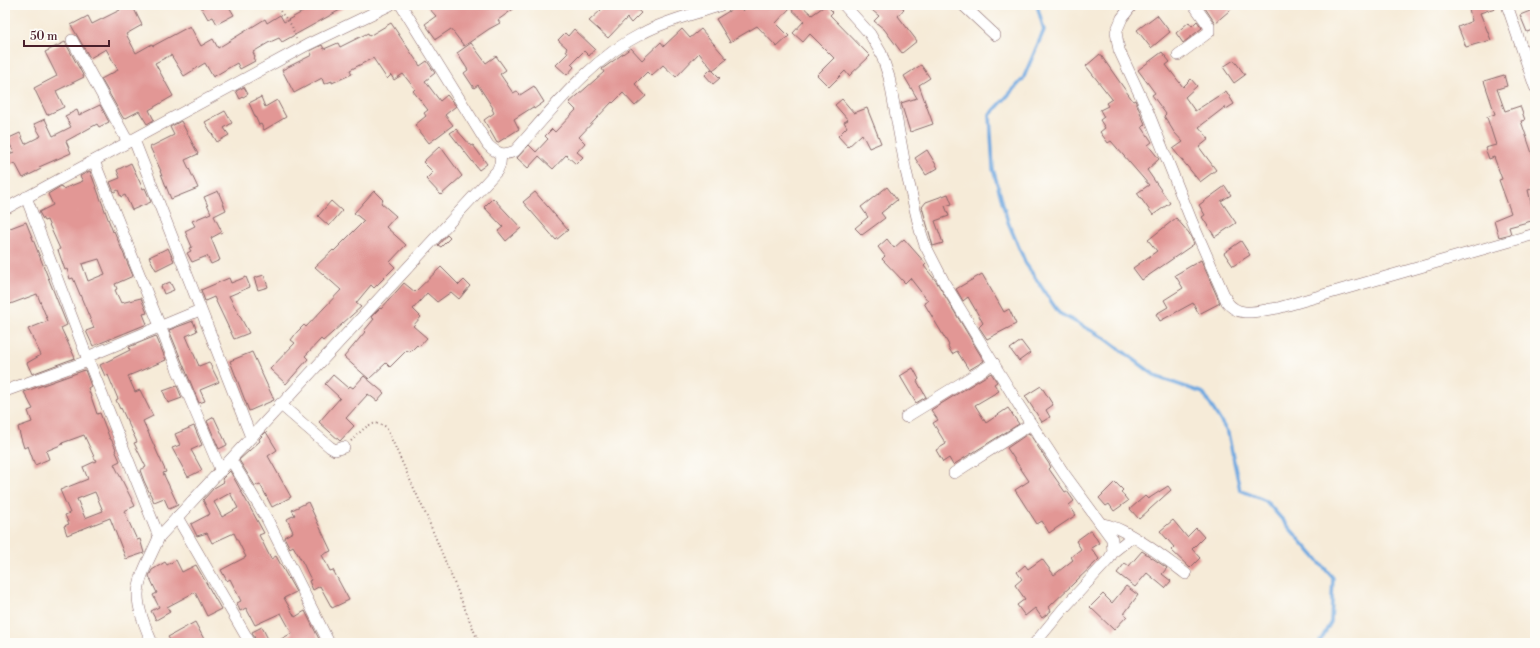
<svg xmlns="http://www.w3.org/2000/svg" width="1540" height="648" font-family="'Libre Bodoni',serif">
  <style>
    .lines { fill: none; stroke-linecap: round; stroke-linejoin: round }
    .stream { stroke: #71a9e0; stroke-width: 3.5 }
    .building { fill: #e29795; fill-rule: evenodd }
    .minor-casing { stroke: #866668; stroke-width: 12 }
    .path { stroke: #866668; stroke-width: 2; stroke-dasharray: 1 3; stroke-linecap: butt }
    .minor { stroke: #fff; stroke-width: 11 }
  </style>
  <rect width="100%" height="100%" fill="#fdfcf7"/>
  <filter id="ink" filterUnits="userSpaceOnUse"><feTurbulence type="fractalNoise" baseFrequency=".025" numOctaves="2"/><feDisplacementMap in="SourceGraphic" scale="8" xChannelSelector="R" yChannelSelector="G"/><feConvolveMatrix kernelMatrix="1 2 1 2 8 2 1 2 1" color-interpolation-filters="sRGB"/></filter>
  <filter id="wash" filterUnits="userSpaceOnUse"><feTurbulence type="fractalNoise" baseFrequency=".012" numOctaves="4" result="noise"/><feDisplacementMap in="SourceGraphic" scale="16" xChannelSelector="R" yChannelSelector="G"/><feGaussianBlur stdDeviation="0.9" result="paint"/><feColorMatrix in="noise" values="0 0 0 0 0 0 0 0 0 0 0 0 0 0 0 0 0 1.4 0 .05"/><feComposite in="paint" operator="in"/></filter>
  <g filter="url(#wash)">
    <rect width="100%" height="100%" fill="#f6ebd8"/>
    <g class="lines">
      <polyline class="stream" points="1037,5 1044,30 1023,79 990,115 993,169 1008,222 1026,264 1059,313 1105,338 1157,377 1203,393 1228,433 1240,490 1266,501 1333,578 1331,622 1319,643"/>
    </g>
    <g id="blocks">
      <g class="building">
        <polygon points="118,5 132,5 142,25 126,34 136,53 152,44 153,46 190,26 201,46 213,39 218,48 265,19 267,23 280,15 284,22 310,8 312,10 322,5 349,5 282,42 279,38 268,43 253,52 255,57 253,58 255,61 240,69 237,63 213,77 205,63 184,76 171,55 155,63 173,96 149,110 154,120 147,124 139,111 124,119 122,116 101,79 118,70 106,49 90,58 71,25 88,16 92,24 120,10"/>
        <polygon points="200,5 228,5 234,15 217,24 213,17 208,19"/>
        <polygon points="426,5 519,5 498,20 500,23 489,29 464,46 451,29 436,39 425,24 436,16"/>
        <polygon points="595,5 632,5 641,13 631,23 627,18 608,38 589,21 601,10"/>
        <polygon points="739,5 743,11 749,5 801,5 812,15 826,5 833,12 830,15 870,56 849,76 845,71 829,87 817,75 834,58 810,34 803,42 793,33 804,21 790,8 776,23 789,36 777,47 757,26 730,42 716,19"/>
        <polygon points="866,5 899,5 904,9 898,16 917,41 902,53 884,29 874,21 879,16"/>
        <polygon points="1203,5 1236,5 1215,23"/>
        <polygon points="1468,5 1498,5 1498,7 1480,13 1491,40 1466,47 1458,27 1472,21"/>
        <polygon points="1535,9 1535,29 1527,32 1520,15"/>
        <polygon points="1157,15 1170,32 1151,48 1137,30"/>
        <polygon points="1197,21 1202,28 1183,43 1176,33 1189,22 1192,26"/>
        <polygon points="391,23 420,66 427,61 435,73 425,81 440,101 447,95 456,106 445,115 453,125 429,143 415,125 426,116 424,113 428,110 413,91 415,89 403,74 394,80 391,75 387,79 373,58 350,70 352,74 332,83 332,81 324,84 322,78 294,93 282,70 312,55 310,51 322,45 324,49 338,43 340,47 368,33 369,36"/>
        <polygon points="574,29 595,49 589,56 584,51 571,64 574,67 567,75 556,65 568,53 566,50 567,48 558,40 565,33 568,36"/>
        <polygon points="682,29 690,38 701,29 727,59 713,70 699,53 676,77 663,65 651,76 647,72 635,84 646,96 635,106 623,93 613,103 612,102 579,137 585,143 577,152 583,157 576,164 566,155 553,169 539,156 528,168 517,158 529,145 536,152 548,139 545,136 552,129 555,132 576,110 569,103 604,72 602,69 609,64 631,48 642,60 661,42 664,46"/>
        <polygon points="65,42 84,77 56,91 64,107 47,115 34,88 57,76 45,52"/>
        <polygon points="471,43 486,63 496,56 506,70 500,74 513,93 517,91 520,95 534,86 544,102 534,109 533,107 514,119 519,129 497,143 484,120 494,113 492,109 493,108 478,85 474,88 464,73 468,70 457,53"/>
        <polygon points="1162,52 1170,62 1166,65 1183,87 1191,79 1197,86 1185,97 1195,111 1226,91 1234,104 1226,109 1225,107 1199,127 1209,139 1199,147 1216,170 1200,182 1173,149 1183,142 1174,132 1164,116 1166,114 1152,95 1155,93 1138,70"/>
        <polygon points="1100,54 1133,101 1135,100 1145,124 1142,127 1152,142 1148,145 1159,159 1147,170 1170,203 1153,215 1137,193 1149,185 1111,141 1108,143 1100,132 1105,128 1100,120 1104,117 1100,110 1108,106 1106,103 1112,99 1086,66"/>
        <polygon points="1234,60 1245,75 1234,83 1223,67"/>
        <polygon points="921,65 930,78 919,85 933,124 910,132 901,103 917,98 904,76"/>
        <polygon points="711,69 720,78 713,84 705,75"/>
        <polygon points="1504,75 1507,86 1497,89 1505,111 1520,106 1525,120 1521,121 1535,162 1535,188 1528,190 1532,207 1535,206 1535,220 1509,227 1511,234 1499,237 1494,220 1511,213 1499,180 1502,179 1494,157 1489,159 1485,148 1496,145 1487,117 1495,114 1484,81"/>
        <polygon points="244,87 248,94 240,99 236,91"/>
        <polygon points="261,97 265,107 277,100 286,117 264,130 261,124 259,125 249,103"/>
        <polygon points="842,99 854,113 867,108 881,143 869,148 862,134 848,147 838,136 847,127 844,122 848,120 835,105"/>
        <polygon points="100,105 109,122 99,127 97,124 66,141 71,153 39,167 41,169 23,178 15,163 5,167 5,156 14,152 7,139 20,133 25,144 41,136 34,124 45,119 53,136 71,127 65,116 77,110 79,115"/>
        <polygon points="225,111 232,123 224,128 229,135 217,142 205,122"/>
        <polygon points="181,121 198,154 185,160 198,188 171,199 160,171 161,171 150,147 174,135 170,127"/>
        <polygon points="456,129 471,146 473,145 487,164 479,170 450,133"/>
        <polygon points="440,146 462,176 441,195 426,179 433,172 423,162"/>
        <polygon points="927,150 938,168 926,175 915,158"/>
        <polygon points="131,163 143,189 145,188 151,202 132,210 125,195 121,197 118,190 114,192 110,182 120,178 117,170"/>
        <path d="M90,171L113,232L114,231L133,276L115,284L117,289L115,290L121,303L141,298L147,313L143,314L147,324L93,346L86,331L94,328L73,278L70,279L67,269L65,270L58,250L60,249L47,220L44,221L39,212L53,205L48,194L61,186L63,189L83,181L80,176ZM99,259L105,274L88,281L82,264Z"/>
        <polygon points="1225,186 1231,195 1221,201 1236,223 1215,237 1202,217 1205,215 1199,205"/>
        <polygon points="887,187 897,200 881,213 885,218 862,235 855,228 868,217 861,207"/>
        <polygon points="218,191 226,210 214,216 222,232 211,238 220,260 211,264 207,256 192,262 187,253 191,251 189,248 192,247 185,231 195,226 192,221 211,213 204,197"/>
        <polygon points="374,191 383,200 381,203 396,216 386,227 406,245 390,262 395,267 374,288 371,285 356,303 361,307 323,341 321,339 305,356 308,359 286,384 270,369 295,343 291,340 297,332 304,325 306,327 341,290 315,267 333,250 334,251 364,221 354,213"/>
        <polygon points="535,192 568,230 556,240 523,202"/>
        <polygon points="948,194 952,204 945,206 949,216 935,221 943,243 933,246 922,207 926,202"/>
        <polygon points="493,198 521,228 506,241 498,231 503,227 484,207"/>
        <polygon points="331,201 342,211 329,226 318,216"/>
        <polygon points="1176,218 1189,233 1194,244 1142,280 1133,268 1157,251 1148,240"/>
        <polygon points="26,222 67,325 61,328 75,358 32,374 27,363 41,355 28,329 48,321 37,294 5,306 5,230"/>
        <polygon points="447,235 450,238 441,247 438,245"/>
        <polygon points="887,239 894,248 904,239 926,264 924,266 936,281 984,361 969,370 957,351 952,354 948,346 949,345 924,303 928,301 910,278 905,283 882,259 885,256 878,247"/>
        <polygon points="1241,241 1250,255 1233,266 1224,253"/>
        <polygon points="168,248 174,261 156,270 149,257"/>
        <polygon points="1201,260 1220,303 1199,314 1193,303 1160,321 1156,314 1168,307 1164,300 1183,288 1175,275"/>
        <polygon points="441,267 459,285 464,280 470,286 459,299 451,292 437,302 427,293 413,309 421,317 413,326 427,338 419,347 417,345 410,352 407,350 390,367 386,363 369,379 344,357 365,332 364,331 374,319 371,317 380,308 381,309 404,283 415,292"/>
        <polygon points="982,274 1004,312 1009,309 1016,324 987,339 979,327 983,323 968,297 963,301 956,289"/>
        <polygon points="264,275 268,287 258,290 254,278"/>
        <polygon points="246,277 250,287 229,296 249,333 234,339 214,297 205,301 201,290 229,278 231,283"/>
        <polygon points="170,282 174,290 164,294 161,286"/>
        <polygon points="193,321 197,331 186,336 199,366 209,362 219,382 200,390 205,401 199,403 169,330"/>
        <polygon points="156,336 166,360 128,376 135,392 140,390 153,416 143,421 166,472 163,473 178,505 169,509 164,498 154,502 144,481 140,470 146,467 134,443 137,442 121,408 120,409 116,400 118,399 108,375 105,376 100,365 130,350 129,347"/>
        <polygon points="1021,341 1030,353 1019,361 1010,349"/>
        <polygon points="252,352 274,400 249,411 230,361"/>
        <polygon points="913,368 919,379 917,381 926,397 916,403 900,376"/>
        <path d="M85,370L91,386L88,388L97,414L100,413L110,439H111L116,449L115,450L120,461L114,464L135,506L124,511L137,540L140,539L144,553L126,559L110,518L67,535L64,526L69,524L65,515L70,513L60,490L88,479L83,467L96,461L84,435L62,443L63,444L46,451L49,459L35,465L28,446L24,448L20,435L18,427L32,422L28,411L33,409L24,392ZM95,492L103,511L85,518L77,499Z"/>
        <polygon points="991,373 997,382 994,384 999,391 975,405 986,423 1008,408 1019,424 953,465 949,458 943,462 936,450 946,444 933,423 938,420 931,410"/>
        <polygon points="333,375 348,388 350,386 353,388 364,376 384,393 377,401 368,394 346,418 354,426 340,441 319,422 340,398 325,384"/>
        <polygon points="177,386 182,398 168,403 163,391"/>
        <polygon points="1041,386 1053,405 1046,410 1050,417 1042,422 1025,396"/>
        <polygon points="214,417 227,445 219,449 207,421"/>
        <polygon points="194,426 202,445 191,450 202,470 188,477 172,448 180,445 175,434"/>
        <polygon points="266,432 277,450 268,456 291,497 272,507 260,484 255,486 239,460 260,441 259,439"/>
        <polygon points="1029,433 1051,467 1049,469 1065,492 1067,491 1074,501 1069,505 1076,515 1049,533 1042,521 1037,524 1015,490 1029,481 1007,448"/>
        <path d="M230,471L264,533L259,535L271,559L276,556L296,592L284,598L295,617L305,611L321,643H274L292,633L281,613L255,625L246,608L240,611L237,603L241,601L230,579L227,581L221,570L246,557L234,533L212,543L207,533L197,536L191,524L210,514L203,500L214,488L224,482L222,479ZM230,493L238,508L222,517L214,502Z"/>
        <polygon points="1115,482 1123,490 1121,492 1128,501 1114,511 1109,504 1106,506 1099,498"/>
        <polygon points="1168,486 1171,490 1139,519 1130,509 1145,496 1148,499"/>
        <polygon points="308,502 331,551 322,555 330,571 333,570 349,600 332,608 320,586 313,590 309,581 311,580 303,563 293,546 290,548 284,537 293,532 287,519 295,515 292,510"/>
        <polygon points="1173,520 1187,537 1196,528 1204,537 1192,549 1200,558 1190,568 1171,550 1174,547 1160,531"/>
        <polygon points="1091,530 1099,543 1091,548 1099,559 1049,607 1051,611 1042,618 1035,608 1025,616 1017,605 1025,599 1015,585 1022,579 1017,572 1025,565 1028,569 1042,559 1054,575 1073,560 1071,557 1081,549 1076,541"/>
        <polygon points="1142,551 1167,568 1162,574 1171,581 1165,588 1147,573 1135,587 1117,573 1125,563 1129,566"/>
        <polygon points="176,560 182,572 196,565 221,609 207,616 195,592 167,607 170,612 156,620 151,611 159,607 153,595 157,593 149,576 152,570 165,562 167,565"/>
        <polygon points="1126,586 1138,595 1124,614 1127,616 1114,630 1090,607 1103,594 1112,603"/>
        <polygon points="195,622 206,643 172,643 168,637"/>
        <polygon points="262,627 270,643 257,643 252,632"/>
      </g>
    </g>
  </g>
  <g filter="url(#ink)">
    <use href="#blocks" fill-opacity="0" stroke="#866668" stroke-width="1"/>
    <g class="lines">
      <defs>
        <g id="minor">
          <path d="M401,5L488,145C497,154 504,156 515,151C553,108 591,59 643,33C667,20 696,14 721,5"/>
          <polyline points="844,5 870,34 881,53 889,77 906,171 920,230 925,245 945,284 1020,407 1065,475 1112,539 1113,552 1109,559 1063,609 1035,643"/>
          <polyline points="963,5 995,35"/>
          <path d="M1132,5L1122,18L1116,32L1119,50L1148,112L1192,222L1227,302C1239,319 1260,310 1278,308L1535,234"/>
          <polyline points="1507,5 1535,87"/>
          <polyline points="72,40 128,142"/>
          <polyline points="1178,55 1209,32 1209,26 1194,5"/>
          <polyline points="134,140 251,437"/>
          <polyline points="94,161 176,366 221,471"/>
          <polyline points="26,197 87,357 159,537"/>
          <polyline points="5,209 307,45 390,5"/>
          <polyline points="87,357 200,310"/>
          <polyline points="5,391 88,361"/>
          <polyline points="280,404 330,447 335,450 344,447"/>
          <polyline points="906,417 994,363"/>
          <polyline points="231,460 267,519 329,643"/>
          <polyline points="954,473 1031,424"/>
          <polyline points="177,517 250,643"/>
          <path d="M1101,524C1125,526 1166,559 1186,574"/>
          <polyline points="1113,552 1132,537"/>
          <path d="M152,643C146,628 138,611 138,595C138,576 152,555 159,537L497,171L500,164L501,154"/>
        </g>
      </defs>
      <use href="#minor" class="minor-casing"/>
      <g class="path">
        <polyline points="275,5 292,26 296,39"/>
        <path d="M351,441C362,431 371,417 386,427L427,517L479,643"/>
      </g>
      <use href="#minor" class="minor"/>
    </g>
  </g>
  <rect width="1540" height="648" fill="none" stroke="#fdfcf7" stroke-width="20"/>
  <path d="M24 40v6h85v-6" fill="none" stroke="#4a1f2b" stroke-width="2"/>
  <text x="30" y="40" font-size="12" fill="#4a1f2b" stroke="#fdfcf7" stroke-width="3" paint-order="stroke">50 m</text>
</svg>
